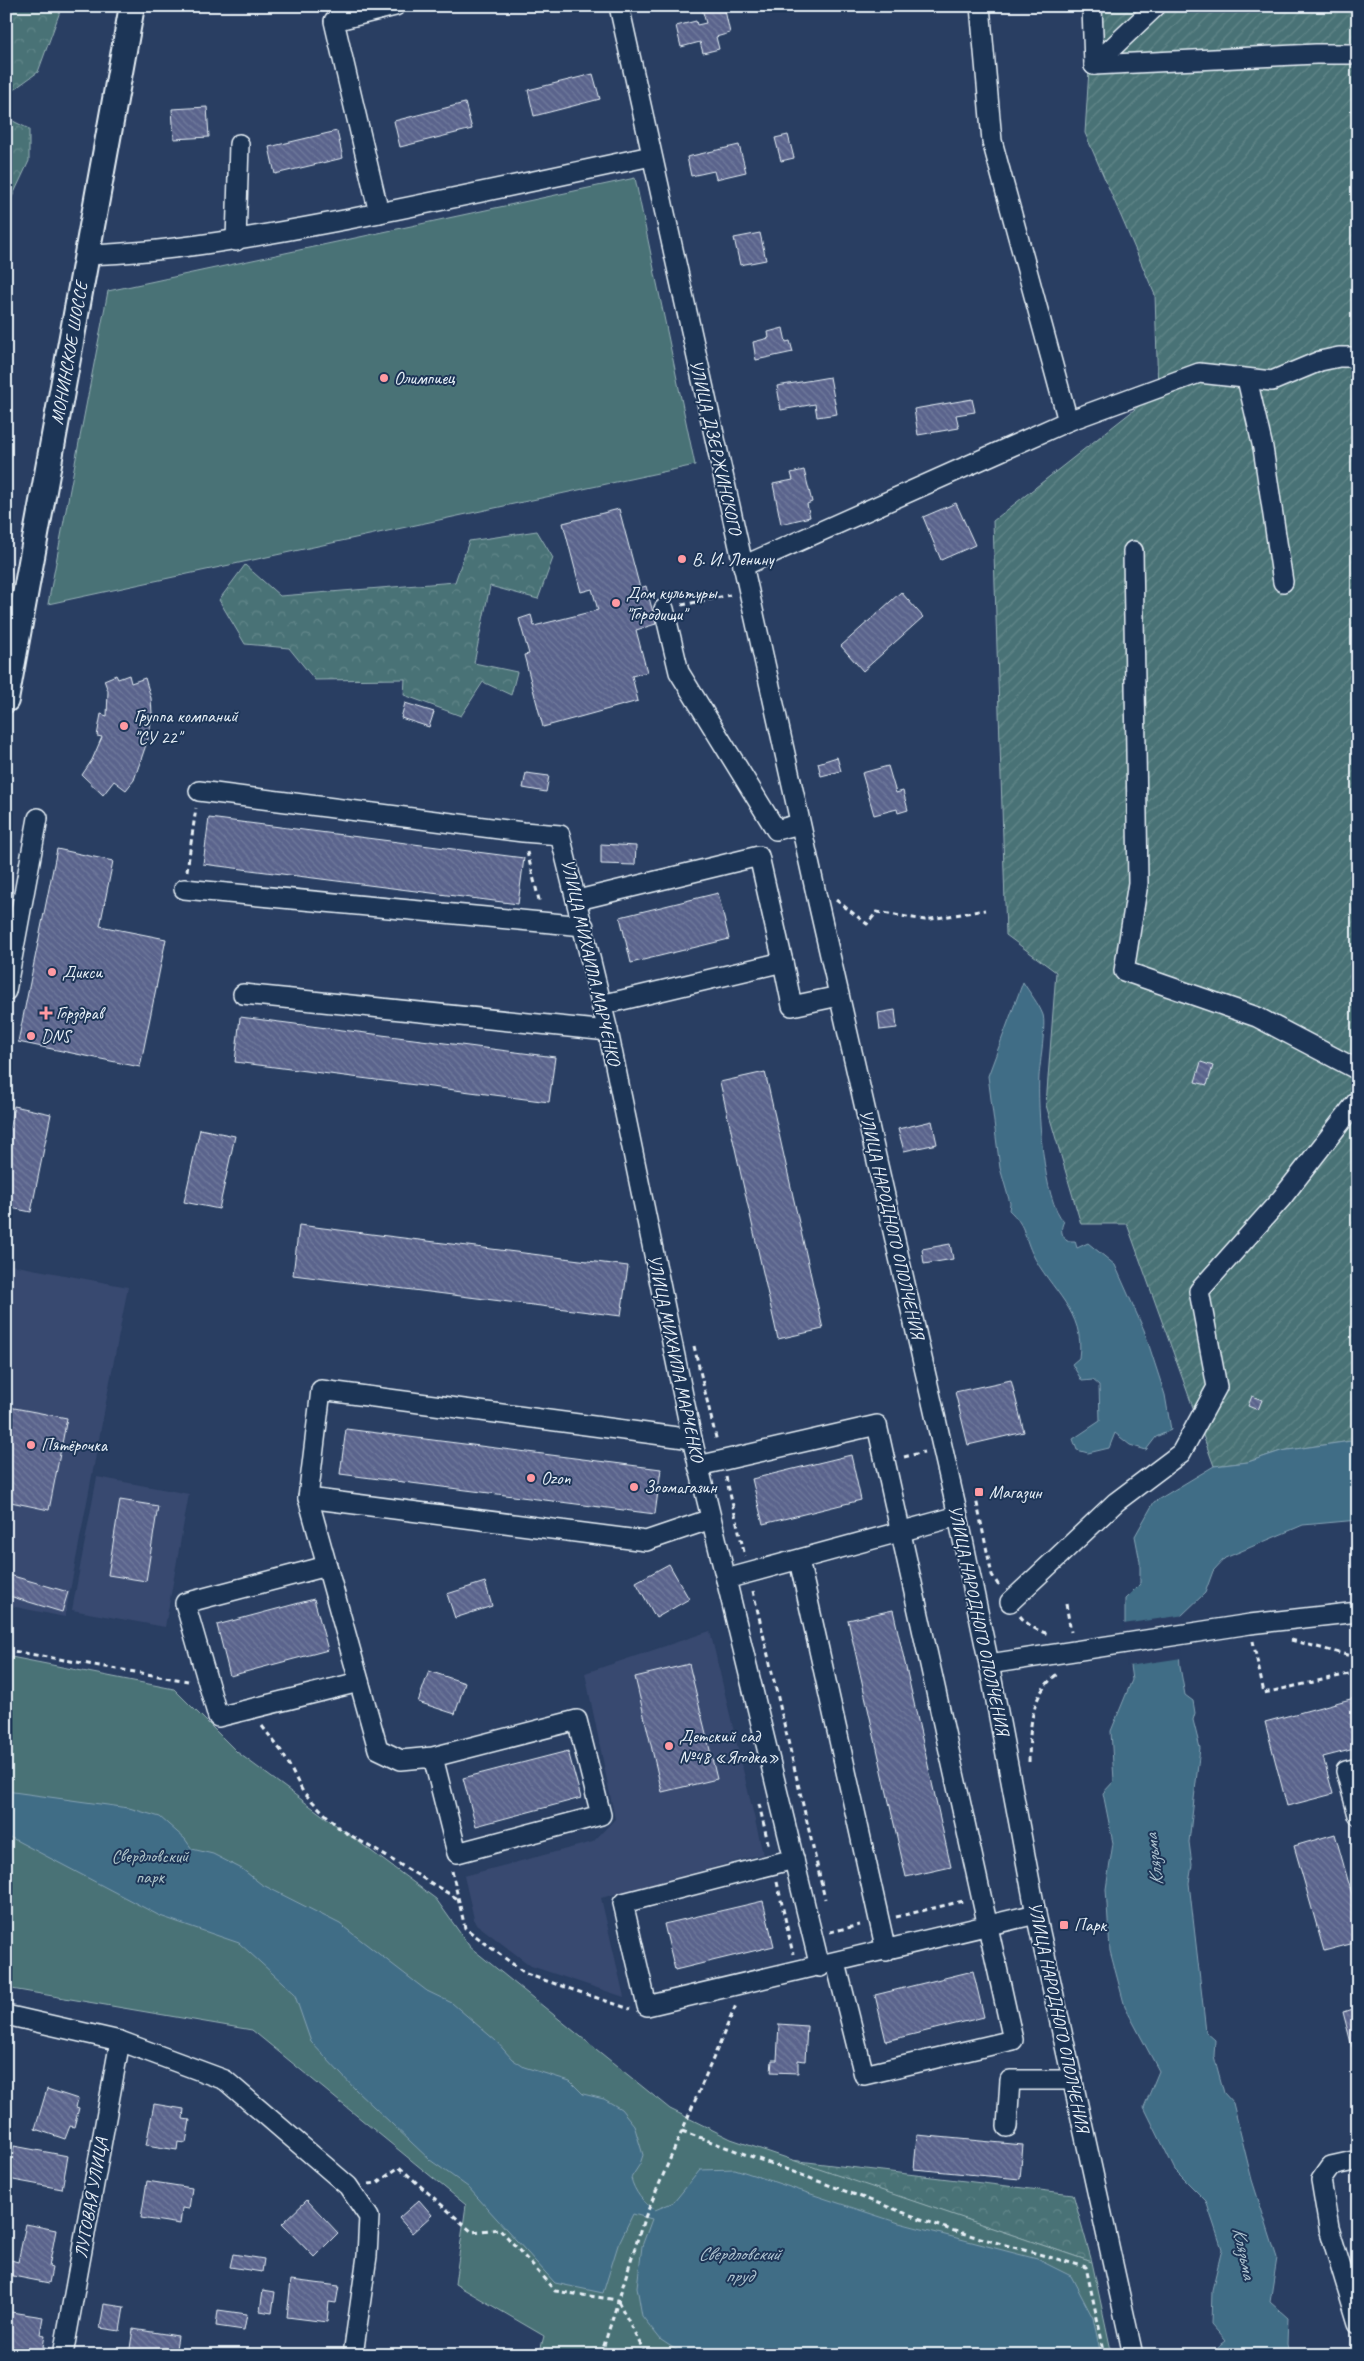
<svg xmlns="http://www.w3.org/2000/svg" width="1364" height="2361" font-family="Caveat,sans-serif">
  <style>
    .built { fill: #38496f }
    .forest { fill: url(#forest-crowns); stroke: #98b2b7 }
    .park { fill: #497276; stroke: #98b2b7 }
    .garden { fill: url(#garden-furrows); stroke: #98b2b7 }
    .water { fill: #416d86; stroke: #84a2b4 }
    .pier { fill: #293e62 }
    .building { fill: url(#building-back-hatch); stroke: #e8f1f8 }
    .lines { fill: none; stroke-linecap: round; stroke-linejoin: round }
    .minor-casing { stroke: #e8f1f8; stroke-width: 22 }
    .major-casing { stroke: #e8f1f8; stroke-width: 28 }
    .path { stroke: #e8f1f8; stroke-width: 3; stroke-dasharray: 5 4; stroke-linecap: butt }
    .minor { stroke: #1d3557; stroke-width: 19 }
    .major { stroke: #1d3557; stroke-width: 24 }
    .poi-dot { fill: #ff9aa2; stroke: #1d3557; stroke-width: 2 }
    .labels { text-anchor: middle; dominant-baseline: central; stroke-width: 4; stroke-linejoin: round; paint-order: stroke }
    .street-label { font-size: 18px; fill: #e8f1f8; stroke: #1d3557 }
    .poi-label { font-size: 18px; fill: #e8f1f8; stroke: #1d3557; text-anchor: start }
    .park-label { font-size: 18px; fill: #b0c5ca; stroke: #1d3557 }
    .water-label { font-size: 19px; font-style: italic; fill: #aec3d0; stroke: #1d3557 }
  </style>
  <defs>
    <pattern id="forest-crowns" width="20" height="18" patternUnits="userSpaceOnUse" patternTransform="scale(1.25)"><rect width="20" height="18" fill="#497276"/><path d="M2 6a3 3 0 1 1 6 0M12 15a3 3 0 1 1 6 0" fill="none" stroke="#63878a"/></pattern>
    <pattern id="garden-furrows" width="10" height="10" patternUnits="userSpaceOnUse" patternTransform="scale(1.25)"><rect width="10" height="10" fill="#497276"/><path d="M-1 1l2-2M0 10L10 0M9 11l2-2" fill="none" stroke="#63878a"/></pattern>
    <pattern id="building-back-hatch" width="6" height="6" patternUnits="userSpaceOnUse" patternTransform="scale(1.25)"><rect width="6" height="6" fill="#5a648c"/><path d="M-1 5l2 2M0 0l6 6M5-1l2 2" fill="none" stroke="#727b9d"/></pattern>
  </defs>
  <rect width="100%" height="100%" fill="#293e62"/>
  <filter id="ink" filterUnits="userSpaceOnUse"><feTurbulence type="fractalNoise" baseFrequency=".02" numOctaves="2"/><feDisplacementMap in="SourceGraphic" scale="10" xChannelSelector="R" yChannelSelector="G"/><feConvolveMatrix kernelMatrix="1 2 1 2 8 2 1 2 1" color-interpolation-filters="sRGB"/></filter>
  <g filter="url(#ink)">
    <g class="built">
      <polygon points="6,1264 128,1287 65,1617 6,1605"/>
      <polygon points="97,1477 189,1494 165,1627 72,1610"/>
      <polygon points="710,1631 763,1854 601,1898 624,1997 531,1966 475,1923 464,1876 593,1842 615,1819 585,1673"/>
    </g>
    <g class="forest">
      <polygon points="6,6 62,6 38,72 9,93 11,120 29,129 29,161 6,210"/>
      <polygon points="537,531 553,558 538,599 490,586 474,663 517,672 511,695 483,682 461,716 404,695 405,679 315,680 289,648 245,644 219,600 245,565 280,596 455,582 469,541"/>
      <polygon points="791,2160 1073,2194 1092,2262"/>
    </g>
    <g class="park">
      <polygon points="635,178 695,465 48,604 108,291"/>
      <polygon points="6,1656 174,1689 237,1752 436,1899 470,1947 670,2109 731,2139 1092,2262 1112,2355 539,2355 544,2336 455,2284 466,2205 252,2030 6,1988"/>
    </g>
    <polygon class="garden" points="1093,6 1358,6 1358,1440 1281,1451 1248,1462 1214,1466 1127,1224 1081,1224 1046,1105 1056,972 1006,935 993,521 1158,391 1155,295 1085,133"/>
    <g class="water">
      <path d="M1023,982C1029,992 1039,1004 1043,1015C1046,1024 1040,1064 1039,1076C1037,1105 1043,1203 1064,1221C1060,1229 1061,1235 1067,1241H1075L1077,1248L1088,1243L1115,1265L1144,1330L1165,1395L1171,1430L1156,1437L1146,1450L1130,1445L1115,1433L1109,1448L1088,1453L1077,1450L1073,1439L1100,1421L1099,1385L1093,1380L1082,1381L1072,1364L1079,1358C1086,1312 1050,1290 1032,1253C1023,1233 1026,1226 1009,1210L1010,1203L1000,1168L988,1076Z"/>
      <polygon points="1358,1440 1358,1520 1303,1525 1225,1558 1213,1571 1205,1593 1181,1616 1178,1629 1180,1667 1185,1695 1193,1701 1195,1713 1193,1720 1200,1748 1189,1842 1192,1865 1189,1883 1206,2032 1215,2040 1214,2056 1224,2093 1233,2103 1252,2180 1277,2258 1270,2302 1288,2318 1287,2344 1289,2355 1207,2355 1226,2341 1211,2324 1212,2290 1222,2249 1206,2201 1175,2170 1144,2107 1159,2071 1125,2007 1110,1951 1106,1889 1113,1843 1103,1793 1114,1781 1111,1731 1132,1680 1125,1630 1125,1599 1140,1584 1140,1562 1135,1536 1154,1502 1214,1466 1248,1462 1281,1451"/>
      <path d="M6,1791L129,1808L160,1817L185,1839L192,1849L213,1854L242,1869L261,1884L340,1924L427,1991L452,2003L496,2041L512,2059L524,2067L570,2081L583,2094L604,2099L621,2109L634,2125L643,2155L640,2164L631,2178C634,2191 644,2204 655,2210L674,2202L700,2170L735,2169L899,2223L1037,2259L1071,2276L1093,2318L1101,2355H684L661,2340L642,2316L637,2287L642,2246L652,2219L633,2214L618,2245L603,2293L555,2283L468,2187L430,2160L355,2089L311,2042L294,1993L239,1943L160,1916L6,1835Z"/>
    </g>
    <polygon class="pier" points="1185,1615 1180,1629 1182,1658 1128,1666 1123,1624"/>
    <g class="building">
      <polygon points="549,6 568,6 550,11"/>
      <polygon points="712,6 724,6 730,33 716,37 719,49 703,53 700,42 681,47 676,26 696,21 697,25 706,23 702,9"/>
      <polygon points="593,74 600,99 534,116 528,90"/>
      <polygon points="465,103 472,129 400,147 394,121"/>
      <polygon points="207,107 209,137 174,139 172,109"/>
      <polygon points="337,131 343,158 275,174 269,147"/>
      <polygon points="788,135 794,158 781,161 775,138"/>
      <polygon points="739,145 746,172 716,179 714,171 691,176 687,157"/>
      <polygon points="760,233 766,260 740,265 734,238"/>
      <polygon points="783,328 786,342 790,341 793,352 756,360 753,342 769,338 768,332"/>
      <polygon points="830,377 837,414 817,417 815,404 781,410 777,386"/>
      <polygon points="972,399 975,412 956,415 959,428 918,435 914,409"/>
      <polygon points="804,470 812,502 807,504 810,517 781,524 773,484 793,480 791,473"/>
      <polygon points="956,503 975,545 941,560 923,517"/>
      <polygon points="619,509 640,588 646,586 656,624 636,630 647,672 632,676 638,701 543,727 524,655 529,654 519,619 531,615 534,626 598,610 592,589 581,592 563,523"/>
      <polygon points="901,592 923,617 863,671 841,646"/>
      <polygon points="116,675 118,679 129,675 131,683 145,678 151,698 152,713 149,736 134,780 126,790 114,781 103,795 82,775 92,760 102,737 97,736 101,714 107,716 108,691 104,680"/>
      <polygon points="405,703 434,712 429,727 401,718"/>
      <polygon points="837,757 841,771 821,776 818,763"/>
      <polygon points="888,766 896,793 903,791 908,810 898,813 897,809 874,815 862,773"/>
      <polygon points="526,773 549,776 546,792 523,788"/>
      <polygon points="209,818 524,858 518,904 203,864"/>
      <polygon points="601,844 636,846 635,865 601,864"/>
      <polygon points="57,849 113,861 100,926 166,939 140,1067 18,1042"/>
      <polygon points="718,893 729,939 631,963 620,917"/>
      <polygon points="895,1010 897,1028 880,1030 878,1013"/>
      <polygon points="240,1017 555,1057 549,1102 235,1062"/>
      <polygon points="1201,1062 1213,1066 1207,1085 1195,1082"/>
      <polygon points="765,1072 823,1329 778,1339 720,1082"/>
      <polygon points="14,1106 51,1114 31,1212 6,1207 6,1145"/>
      <polygon points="932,1121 937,1144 904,1151 898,1129"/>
      <polygon points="200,1129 235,1136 219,1209 184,1202"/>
      <polygon points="299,1225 628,1266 621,1316 293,1275"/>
      <polygon points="950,1244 953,1259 924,1264 922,1249"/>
      <polygon points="1011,1380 1024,1432 968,1445 955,1392"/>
      <polygon points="1252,1396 1262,1400 1258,1410 1248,1406"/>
      <polygon points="9,1407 67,1418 49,1510 6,1501 6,1422"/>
      <polygon points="346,1429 661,1469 655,1514 340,1474"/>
      <polygon points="851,1455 861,1500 763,1524 752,1479"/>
      <polygon points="120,1500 158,1506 146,1581 108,1575"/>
      <polygon points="669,1564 689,1599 656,1618 636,1582"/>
      <polygon points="6,1574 68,1592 62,1612 6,1595"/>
      <polygon points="485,1582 492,1606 455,1618 447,1594"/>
      <polygon points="314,1599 328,1650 230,1676 217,1625"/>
      <polygon points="893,1610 951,1867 906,1877 848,1620"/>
      <polygon points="689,1664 717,1779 662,1792 635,1677"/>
      <polygon points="429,1671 465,1683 455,1714 418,1702"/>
      <polygon points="1358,1697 1358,1748 1323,1757 1333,1794 1287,1806 1265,1722"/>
      <polygon points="568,1751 581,1798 476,1826 463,1778"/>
      <polygon points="1335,1834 1358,1916 1358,1942 1324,1951 1294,1846"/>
      <polygon points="763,1901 774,1946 675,1970 664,1924"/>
      <polygon points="973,1971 984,2017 886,2041 875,1995"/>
      <polygon points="1358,2007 1358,2045 1352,2047 1343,2012"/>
      <polygon points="779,2024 807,2026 805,2061 798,2060 798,2073 771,2072 772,2060 777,2060"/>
      <polygon points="47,2089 78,2099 76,2107 79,2108 74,2127 70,2126 65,2139 35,2129"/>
      <polygon points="154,2104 184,2109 183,2119 190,2120 186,2143 178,2142 177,2150 146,2145"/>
      <polygon points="917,2135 1023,2145 1020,2179 914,2169"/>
      <polygon points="14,2146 68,2156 62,2189 8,2179"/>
      <polygon points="147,2181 192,2188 189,2209 182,2208 180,2224 141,2218"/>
      <polygon points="307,2200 338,2233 314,2257 282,2224"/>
      <polygon points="419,2200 432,2215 412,2233 399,2218"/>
      <polygon points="26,2224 56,2230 49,2267 52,2268 49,2283 8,2275 11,2260 18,2262"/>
      <polygon points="233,2254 264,2259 262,2272 230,2267"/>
      <polygon points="291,2280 339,2286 336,2303 329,2302 327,2322 287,2317"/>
      <polygon points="263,2290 275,2292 272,2313 260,2311"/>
      <polygon points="104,2304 124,2307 120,2331 100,2328"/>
      <polygon points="218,2310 247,2314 244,2330 216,2326"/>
      <polygon points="11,2312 43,2317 40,2334 45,2335 43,2347 49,2348 48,2355 6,2355"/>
      <polygon points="133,2329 178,2336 175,2355 129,2355"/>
    </g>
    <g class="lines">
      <defs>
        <g id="minor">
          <polyline points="619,6 817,898 958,1516 989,1664 1036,1914 1133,2355"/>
          <polyline points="980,6 992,141 1068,421"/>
          <polyline points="1092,6 1094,65"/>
          <polyline points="1094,65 1316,54 1358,54"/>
          <polyline points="1094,65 1156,6"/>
          <polyline points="379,213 334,21 395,6"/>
          <polyline points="236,241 239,144"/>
          <path d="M87,255C174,252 259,236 344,220C447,200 549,178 651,156"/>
          <polyline points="1247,379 1263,448 1283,582"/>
          <polyline points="1133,551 1138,883 1124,971 1257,1017 1358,1070"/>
          <polyline points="743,566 1068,421 1199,373 1272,381 1320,361 1339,357 1358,357"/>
          <polyline points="664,609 679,672 776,830 800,824"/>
          <polyline points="199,791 523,832 560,835 608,1031 692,1439 820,1967"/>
          <polyline points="184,889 584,926"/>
          <polyline points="578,900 759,856 783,962 601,1005"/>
          <polyline points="783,962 792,1006 839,996"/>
          <polyline points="6,991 38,818"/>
          <polyline points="243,994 608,1031"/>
          <polyline points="698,1466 877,1425 1013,2040 864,2075 836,1963"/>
          <polyline points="308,1498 646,1541 711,1519"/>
          <polyline points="799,1560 886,1951"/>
          <polyline points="327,1566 185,1603 218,1717 359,1682"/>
          <polyline points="726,1579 958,1516"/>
          <polyline points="1010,1602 1116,1502 1181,1453 1217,1387 1199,1291 1281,1199 1358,1100"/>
          <polyline points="989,1664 1250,1624 1358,1612"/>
          <polyline points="433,1757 457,1853 601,1815 577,1720 433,1757 401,1760 378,1749 308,1498 321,1390 692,1439"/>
          <polyline points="1358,1768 1346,1771 1358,1815"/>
          <polyline points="794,1859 623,1903 647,2006 1036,1914"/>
          <polyline points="6,2015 120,2041 225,2080 348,2186 369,2217 367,2256 353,2355"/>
          <polyline points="1007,2127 1010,2080 1073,2080"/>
          <polyline points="1358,2160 1331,2166 1321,2180 1329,2228 1358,2323"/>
          <polyline points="63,2355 120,2041"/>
        </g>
        <polyline id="major" points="6,700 132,6"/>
      </defs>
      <use href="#minor" class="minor-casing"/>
      <use href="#major" class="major-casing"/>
      <g class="path">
        <polyline points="682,605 730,595"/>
        <polyline points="527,852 540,904"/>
        <polyline points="187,871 196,808"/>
        <polyline points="836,900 867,924 877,912 925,920 985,910"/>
        <polyline points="694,1346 717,1442"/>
        <polyline points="904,1457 924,1452"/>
        <polyline points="726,1477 745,1556"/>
        <polyline points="975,1494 992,1575 999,1586"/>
        <polyline points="753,1591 825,1899"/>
        <polyline points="1066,1604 1071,1632"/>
        <path d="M1020,1616C1027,1625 1039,1632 1050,1634"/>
        <polyline points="1291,1640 1358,1658"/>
        <polyline points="1253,1641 1264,1693 1358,1672"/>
        <polyline points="6,1650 188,1681"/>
        <polyline points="262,1726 282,1752 303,1792 340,1829 458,1899"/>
        <path d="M1029,1762C1030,1731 1029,1693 1059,1673"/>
        <polyline points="759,1804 769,1847"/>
        <polyline points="452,1871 465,1928 526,1974 630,2009"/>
        <polyline points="777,1882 793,1954"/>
        <polyline points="896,1917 963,1901"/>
        <polyline points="830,1932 860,1925"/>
        <polyline points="682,2131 951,2230 1086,2267 1105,2355"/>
        <polyline points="369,2184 377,2183 399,2167 472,2232 500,2229 555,2291 617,2300"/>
        <polyline points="618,2301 646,2355"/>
        <polyline points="601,2355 643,2222 736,2005"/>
      </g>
      <use href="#minor" class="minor"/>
      <use href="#major" class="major"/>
    </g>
  </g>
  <g class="poi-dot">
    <circle cx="384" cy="378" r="5"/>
    <circle cx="682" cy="559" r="5"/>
    <circle cx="616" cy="603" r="5"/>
    <circle cx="124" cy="726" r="5"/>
    <circle cx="52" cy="972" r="5"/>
    <path d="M43.5 1005.5h5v5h5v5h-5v5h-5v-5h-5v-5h5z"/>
    <circle cx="31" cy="1036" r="5"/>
    <circle cx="31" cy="1445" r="5"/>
    <circle cx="531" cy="1478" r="5"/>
    <circle cx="634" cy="1487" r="5"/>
    <rect x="974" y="1487" width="10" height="10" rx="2.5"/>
    <circle cx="669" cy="1746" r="5"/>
    <rect x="1059" y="1920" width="10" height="10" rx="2.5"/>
  </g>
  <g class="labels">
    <g class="street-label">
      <text transform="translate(69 353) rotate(-80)">МОНИНСКОЕ ШОССЕ</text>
      <text transform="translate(716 447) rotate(77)">УЛИЦА ДЗЕРЖИНСКОГО</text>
      <text transform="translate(591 962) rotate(77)">УЛИЦА МИХАИЛА МАРЧЕНКО</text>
      <text transform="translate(892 1224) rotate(77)">УЛИЦА НАРОДНОГО ОПОЛЧЕНИЯ</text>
      <text transform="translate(676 1358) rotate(78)">УЛИЦА МИХАИЛА МАРЧЕНКО</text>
      <text transform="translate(979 1620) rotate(78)">УЛИЦА НАРОДНОГО ОПОЛЧЕНИЯ</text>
      <text transform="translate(1059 2017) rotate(78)">УЛИЦА НАРОДНОГО ОПОЛЧЕНИЯ</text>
      <text transform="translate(91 2198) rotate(-80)">ЛУГОВАЯ УЛИЦА</text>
    </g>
    <g class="poi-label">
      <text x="394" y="378">Олимпиец</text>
      <text x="692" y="559">В. И. Ленину</text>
      <text x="626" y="593">Дом культуры<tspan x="626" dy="21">"Городищи"</tspan></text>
      <text x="134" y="716">Группа компаний<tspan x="134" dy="21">"СУ 22"</tspan></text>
      <text x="62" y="972">Дикси</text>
      <text x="56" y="1013">Горздрав</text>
      <text x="41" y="1036">DNS</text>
      <text x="41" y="1445">Пятёрочка</text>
      <text x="541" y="1478">Ozon</text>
      <text x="644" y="1487">Зоомагазин</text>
      <text x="989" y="1492">Магазин</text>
      <text x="679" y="1736">Детский сад<tspan x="679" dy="21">№48 «Ягодка»</tspan></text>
      <text x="1074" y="1925">Парк</text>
    </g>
    <g class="park-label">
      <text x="150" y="1856">Свердловский<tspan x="150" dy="21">парк</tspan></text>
    </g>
    <g class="water-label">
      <text transform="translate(1154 1860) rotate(-97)">Клязьма</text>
      <text transform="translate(1244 2253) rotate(78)">Клязьма</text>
      <text x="739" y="2254">Свердловский<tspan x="739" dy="22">пруд</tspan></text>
    </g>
  </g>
  <rect width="1364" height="2361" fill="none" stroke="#1d3557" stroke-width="25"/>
  <rect x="12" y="12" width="1339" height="2336" fill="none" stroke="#e8f1f8" stroke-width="2" filter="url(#ink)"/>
</svg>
